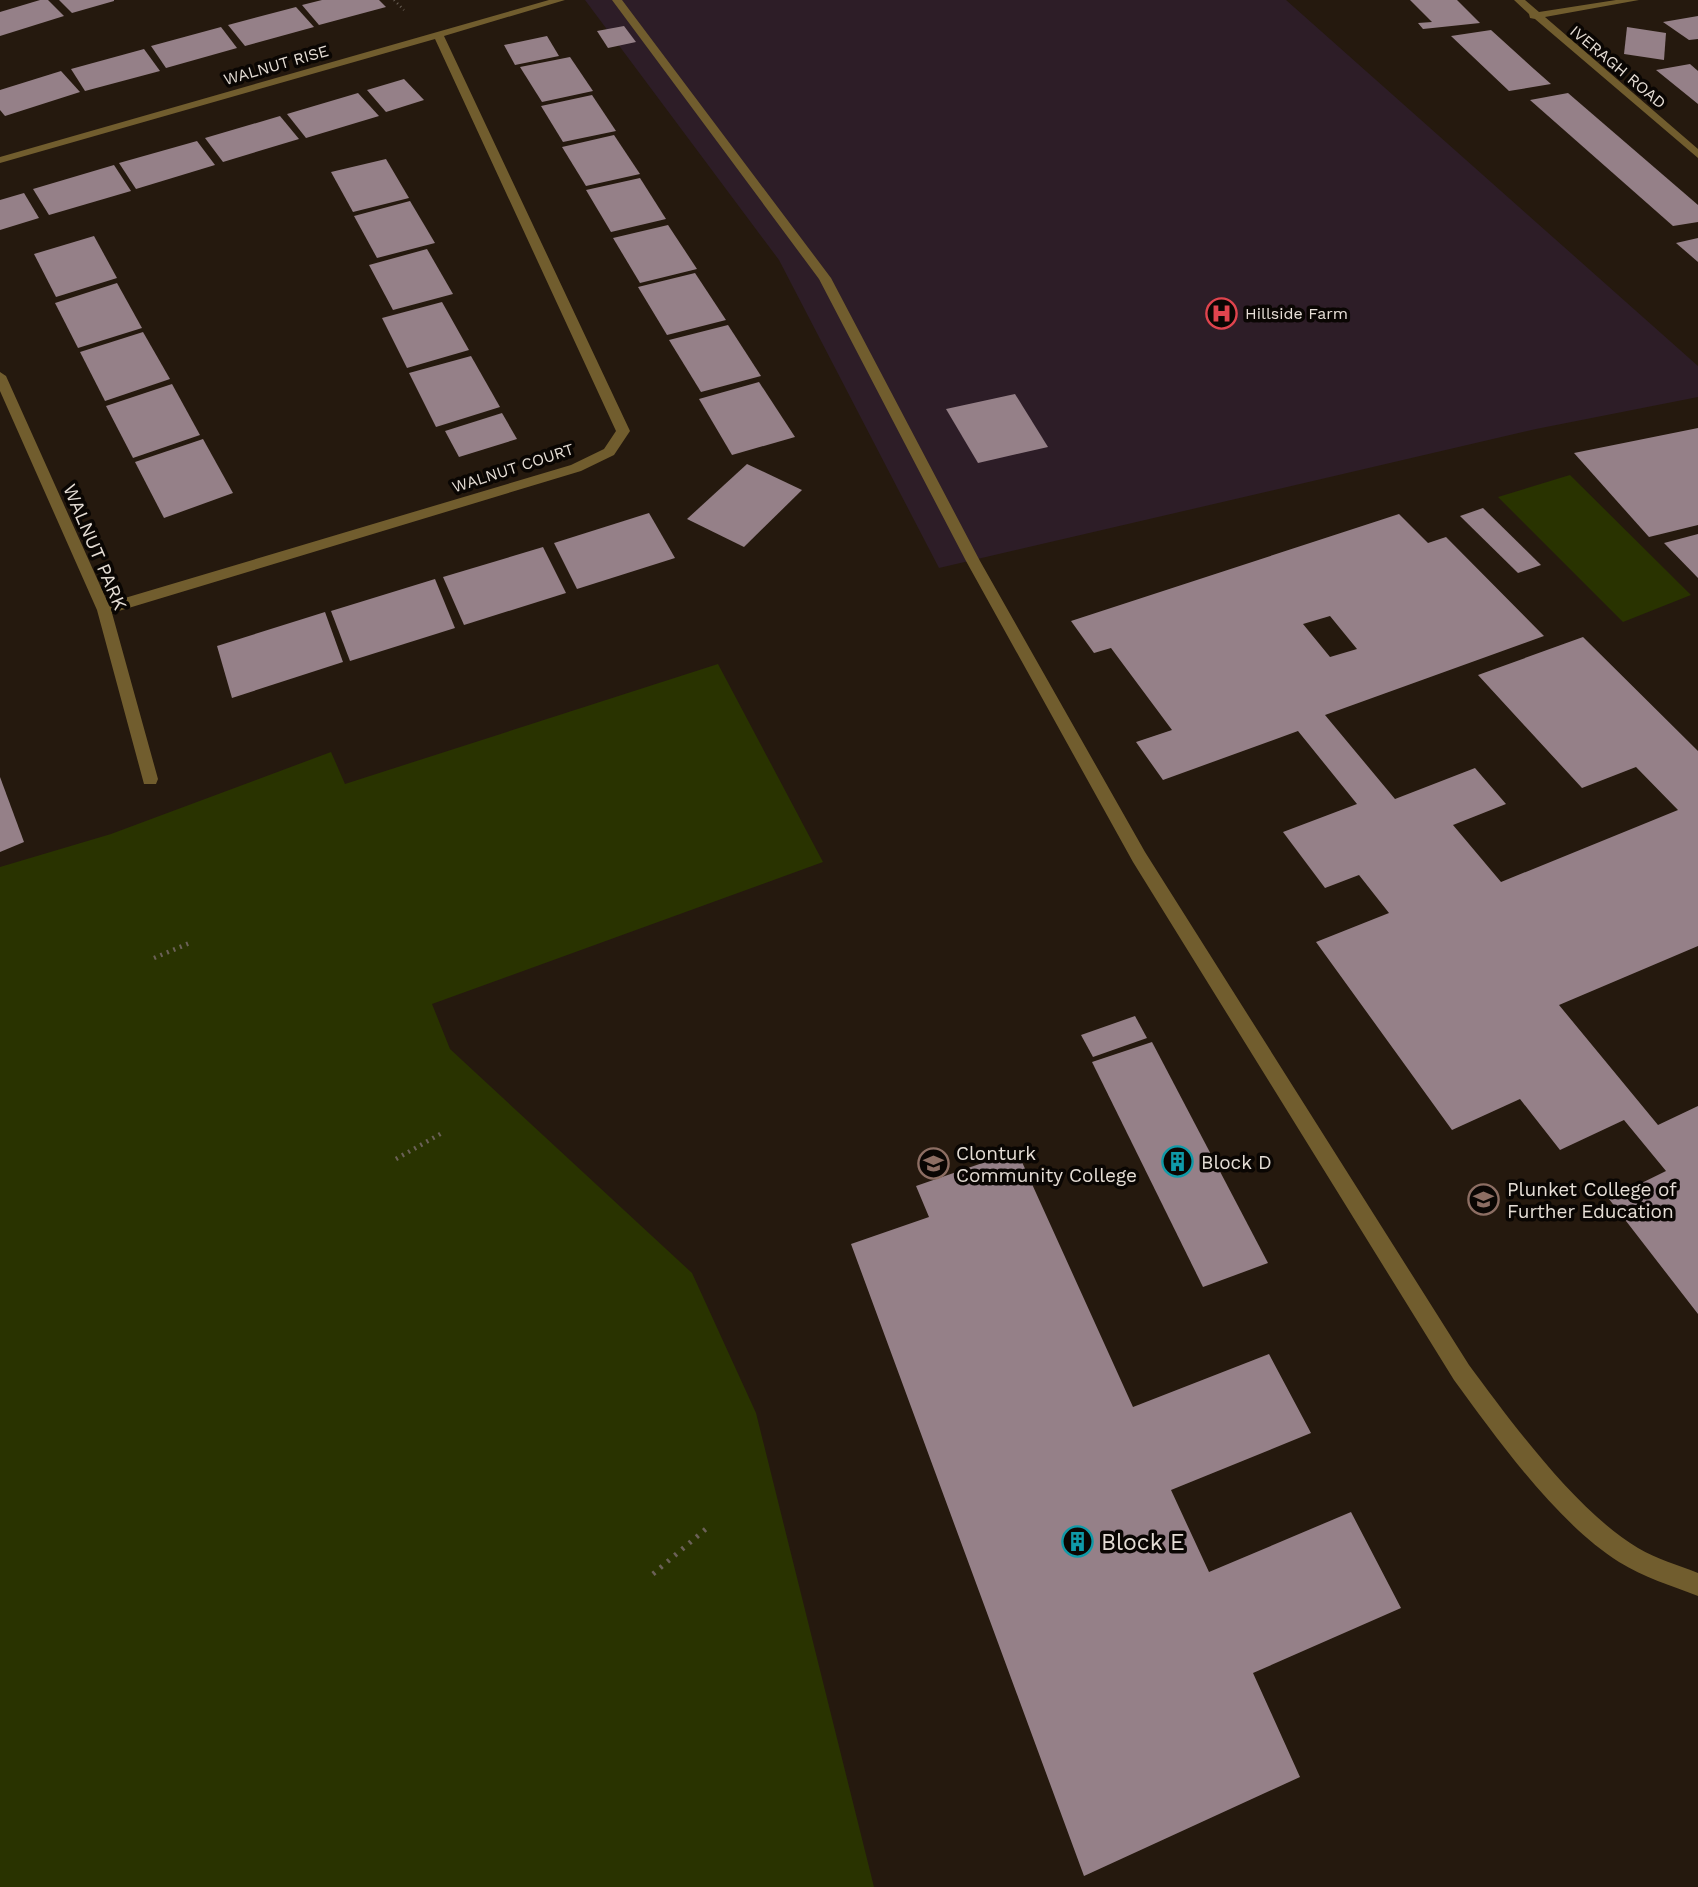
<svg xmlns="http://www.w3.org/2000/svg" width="1698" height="1887" font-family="'Work Sans',sans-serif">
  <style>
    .medical { fill: #2d1d27 }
    .green { fill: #293300 }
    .building { fill: #958088; fill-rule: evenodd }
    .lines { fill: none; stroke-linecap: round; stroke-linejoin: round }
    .path-far2 { stroke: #6b6157; stroke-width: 2.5; stroke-dasharray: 1 3.5; stroke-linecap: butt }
    .path-far1 { stroke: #6b6157; stroke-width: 4.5; stroke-dasharray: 2 5; stroke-linecap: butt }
    .path { stroke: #6b6157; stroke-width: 5; stroke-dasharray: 2.5 7; stroke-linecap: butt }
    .service { fill: #715d2e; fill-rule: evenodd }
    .minor { fill: #715d2e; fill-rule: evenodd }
    .labels { text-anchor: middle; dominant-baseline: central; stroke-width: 7; stroke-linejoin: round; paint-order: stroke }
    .far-street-label { font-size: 16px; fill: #e6ded6; stroke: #0a0603 }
    .far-poi-label { font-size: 16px; fill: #e6ded6; stroke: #0a0603; text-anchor: start }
    .street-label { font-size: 19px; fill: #e6ded6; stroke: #0a0603 }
    .poi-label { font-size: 19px; fill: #e6ded6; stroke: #0a0603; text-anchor: start }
    .near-poi-label { font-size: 23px; fill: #e6ded6; stroke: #0a0603; text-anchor: start }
  </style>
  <rect width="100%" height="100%" fill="#25190e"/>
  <polygon class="medical" points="585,0 1286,0 1698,366 1698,397 1536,429 939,568 779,260"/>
  <g class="green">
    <polygon points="1570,475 1691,595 1623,622 1498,497"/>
    <polygon points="718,664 823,862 432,1004 450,1049 692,1273 756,1413 874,1887 0,1887 0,867 111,834 331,752 345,784"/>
  </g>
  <g class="building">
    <polygon points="40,0 48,0 64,16 0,36 0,12"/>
    <polygon points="59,0 114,0 114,1 72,13"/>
    <polygon points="322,0 379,0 386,7 319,25 302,5"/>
    <polygon points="1410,0 1457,0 1480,23 1423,29 1418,23 1432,22"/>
    <polygon points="296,7 314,27 245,46 228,25"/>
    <polygon points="1698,16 1698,39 1689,40 1663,22"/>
    <polygon points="624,26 636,42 608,48 597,31"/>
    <polygon points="221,27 237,48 166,68 151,46"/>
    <polygon points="1627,27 1666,33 1664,60 1624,54"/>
    <polygon points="1491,30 1534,69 1551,84 1509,91 1451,36"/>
    <polygon points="547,36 559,56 515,65 504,45"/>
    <polygon points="144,49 160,71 85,91 71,69"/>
    <polygon points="570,57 593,91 542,102 520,67"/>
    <polygon points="1690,64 1698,71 1698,104 1656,70"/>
    <polygon points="61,71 80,92 5,116 0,110 0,90"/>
    <polygon points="404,79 424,100 386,112 367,90"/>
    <polygon points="358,93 379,116 306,138 287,114"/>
    <polygon points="1568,93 1698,205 1698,222 1673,226 1530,100"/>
    <polygon points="592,95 616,131 563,142 541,106"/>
    <polygon points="280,116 299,139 223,162 205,138"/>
    <polygon points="614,135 640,174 586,186 562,147"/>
    <polygon points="197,141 215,165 136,189 119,163"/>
    <polygon points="386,159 409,198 353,212 331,172"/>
    <polygon points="114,165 131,191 49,215 33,189"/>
    <polygon points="640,178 666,219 611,232 586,190"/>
    <polygon points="24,193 39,218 0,230 0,200"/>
    <polygon points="410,201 435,243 377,258 354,216"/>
    <polygon points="668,225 697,269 640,283 613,238"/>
    <polygon points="94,236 117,278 56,297 34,254"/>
    <polygon points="1698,238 1698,262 1676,243"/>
    <polygon points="427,249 453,294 393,310 369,265"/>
    <polygon points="695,273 726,320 667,335 638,287"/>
    <polygon points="117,283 142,328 78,348 55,303"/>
    <polygon points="442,302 469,350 407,368 382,318"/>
    <polygon points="728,325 761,376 701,392 669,340"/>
    <polygon points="143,332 170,379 105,401 80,352"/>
    <polygon points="471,356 500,407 436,427 409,373"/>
    <polygon points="759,382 795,437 732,455 699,399"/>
    <polygon points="172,384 200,435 133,458 106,406"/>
    <polygon points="1015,394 1048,447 978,463 946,409"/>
    <polygon points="502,413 517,439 459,457 445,431"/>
    <polygon points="1698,428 1698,525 1649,537 1574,453"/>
    <polygon points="203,439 233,493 164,518 135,462"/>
    <polygon points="747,464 802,490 744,547 687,519"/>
    <polygon points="1483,508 1541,565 1518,573 1460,516"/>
    <polygon points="649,513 675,558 577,589 554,543"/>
    <path d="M1399,514L1428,543L1446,537L1544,636L1325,715L1395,799L1475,768L1506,804L1453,825L1501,882L1678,810L1636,767L1582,788L1478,675L1583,637L1698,751V946L1559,1005L1658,1125L1698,1106V1314L1609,1199L1666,1171L1624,1120L1560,1150L1520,1099L1452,1130L1316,942L1389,913L1359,875L1325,888L1283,832L1357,804L1298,731L1163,780L1136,742L1172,730L1111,648L1094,653L1071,621ZM1330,616L1357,649L1330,657L1303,624Z"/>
    <polygon points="1698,534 1698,578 1664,543"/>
    <polygon points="543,547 566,593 464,625 443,577"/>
    <polygon points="435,579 455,628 350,661 331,611"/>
    <polygon points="325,612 343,662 232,698 217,646"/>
    <polygon points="0,777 24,842 0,852"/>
    <polygon points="1135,1016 1147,1038 1093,1057 1081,1035"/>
    <polygon points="1152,1042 1268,1263 1203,1287 1092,1062"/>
    <polygon points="1017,1151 1133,1407 1269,1354 1311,1433 1171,1490 1209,1572 1351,1512 1401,1608 1253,1673 1300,1777 1084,1876 851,1244 929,1217 916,1186"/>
  </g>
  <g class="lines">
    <polyline class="path-far2" points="394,0 404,10"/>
    <g class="path-far1">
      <polyline points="154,958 192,942"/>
      <polyline points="396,1159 442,1133"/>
    </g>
    <polyline class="path" points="653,1574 707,1528"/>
    <path class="service" d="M612,0H622L831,278L980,561L1145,852L1469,1365C1512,1423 1576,1511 1638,1548C1657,1559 1678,1565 1698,1573V1596C1672,1586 1643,1577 1619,1562C1556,1522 1498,1440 1454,1380L1133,862L966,561L819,279Z"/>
    <g class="minor">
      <polygon points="549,0 565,0 444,36 630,431 614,455 581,471 112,613 158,779 156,784 144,784 97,610 0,391 0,372 6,376 108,603 571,465 604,449 616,431 435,39 0,163 0,157"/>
      <polygon points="1514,0 1525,0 1539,12 1616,0 1639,0 1545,17 1698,149 1698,158 1535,19 1530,18 1529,14"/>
    </g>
  </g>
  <defs>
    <symbol id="hospital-ring" viewBox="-11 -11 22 22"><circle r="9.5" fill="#0a0603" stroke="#e0444e" stroke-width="1.5"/><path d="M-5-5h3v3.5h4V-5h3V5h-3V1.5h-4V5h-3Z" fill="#e0444e"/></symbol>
    <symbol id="building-ring" viewBox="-11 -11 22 22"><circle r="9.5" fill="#0a0603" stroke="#0f9aa8" stroke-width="1.5"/><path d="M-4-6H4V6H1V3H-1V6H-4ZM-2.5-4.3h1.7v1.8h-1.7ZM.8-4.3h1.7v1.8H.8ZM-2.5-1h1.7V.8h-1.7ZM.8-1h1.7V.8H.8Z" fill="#0f9aa8"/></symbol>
    <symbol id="school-ring" viewBox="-11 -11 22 22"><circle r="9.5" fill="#0a0603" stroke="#8d6e63" stroke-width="1.5"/><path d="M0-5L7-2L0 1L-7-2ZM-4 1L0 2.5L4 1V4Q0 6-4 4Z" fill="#8d6e63"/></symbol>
    <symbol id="university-ring" viewBox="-11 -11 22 22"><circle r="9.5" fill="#0a0603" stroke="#8d6e63" stroke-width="1.5"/><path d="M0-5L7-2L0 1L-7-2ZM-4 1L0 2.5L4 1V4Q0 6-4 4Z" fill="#8d6e63"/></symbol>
  </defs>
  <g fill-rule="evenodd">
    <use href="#hospital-ring" x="1204" y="296" width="35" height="35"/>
    <use href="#building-ring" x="1160" y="1144" width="35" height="35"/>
    <use href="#school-ring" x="916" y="1146" width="35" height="35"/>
    <use href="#university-ring" x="1466" y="1182" width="35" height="35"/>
    <use href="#building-ring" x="1060" y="1524" width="35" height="35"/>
  </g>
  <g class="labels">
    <g class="far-street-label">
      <text transform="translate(276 65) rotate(-16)">WALNUT RISE</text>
      <text transform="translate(1618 67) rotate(40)">IVERAGH ROAD</text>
      <text transform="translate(513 468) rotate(-18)">WALNUT COURT</text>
    </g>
    <g class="far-poi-label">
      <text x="1245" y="313">Hillside Farm</text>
    </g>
    <g class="street-label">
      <text transform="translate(95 547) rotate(67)">WALNUT PARK</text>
    </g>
    <g class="poi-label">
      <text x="956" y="1153">Clonturk<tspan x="956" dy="22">Community College</tspan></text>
      <text x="1201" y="1162">Block D</text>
      <text x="1507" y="1189">Plunket College of<tspan x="1507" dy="22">Further Education</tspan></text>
    </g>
    <g class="near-poi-label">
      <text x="1101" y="1542">Block E</text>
    </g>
  </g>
</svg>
